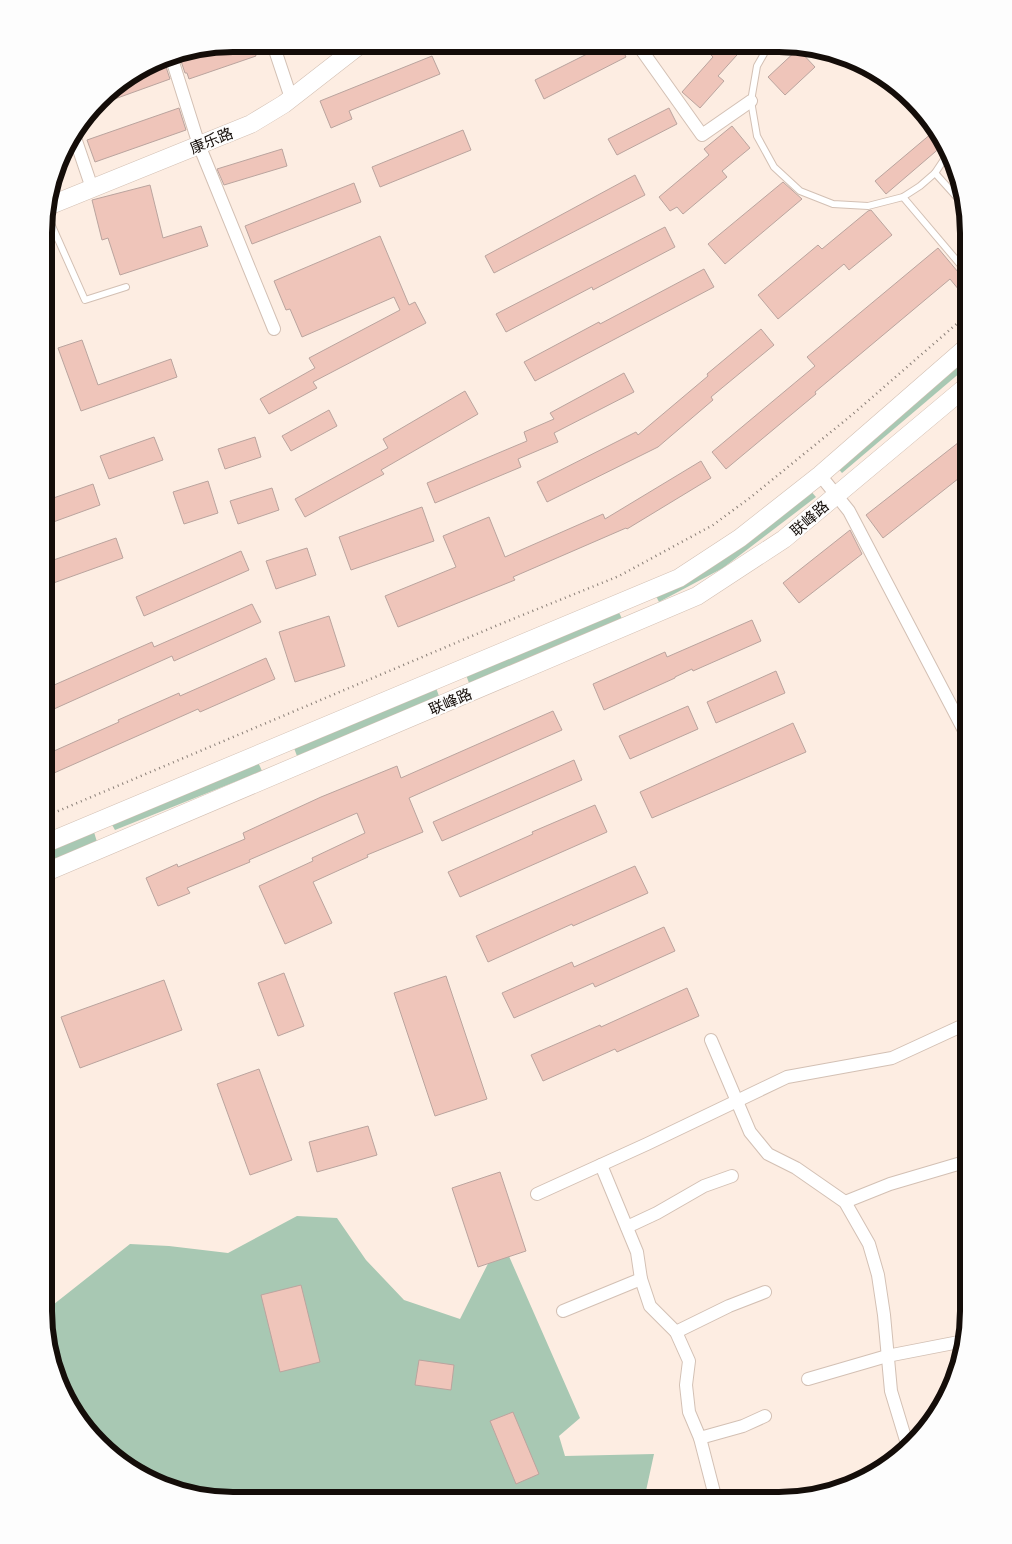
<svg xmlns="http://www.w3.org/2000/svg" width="1012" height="1544" font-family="Commissioner,'Noto Sans SC',sans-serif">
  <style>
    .green { fill: #a8c8b3 }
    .building { fill: #efc5ba; stroke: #baa49e }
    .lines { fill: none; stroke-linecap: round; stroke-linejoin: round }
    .lane-casing { stroke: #d3c0b4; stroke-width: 8 }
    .street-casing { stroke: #d3c0b4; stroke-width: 14 }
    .secondary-casing { stroke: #d3c0b4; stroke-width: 19 }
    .path { stroke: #897e76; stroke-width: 2.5; stroke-dasharray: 1 4; stroke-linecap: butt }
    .lane { stroke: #fff; stroke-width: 6 }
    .street { stroke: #fff; stroke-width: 12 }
    .secondary { stroke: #fff; stroke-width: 18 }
    .labels { text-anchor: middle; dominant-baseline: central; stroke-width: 4; stroke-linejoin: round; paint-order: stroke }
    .street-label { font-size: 15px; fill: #140d09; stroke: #fdfdfd }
    .rim { fill: none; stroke: #140d09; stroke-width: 6 }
  </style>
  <rect width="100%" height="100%" fill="#fdede2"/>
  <g class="green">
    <polygon points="968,355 968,366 842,473 836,466"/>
    <polygon points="809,489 816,497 723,568 659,602 655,594"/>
    <polygon points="618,610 622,619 469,683 466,675"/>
    <polygon points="436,688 439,696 297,756 294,748"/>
    <polygon points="258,762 262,771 115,830 111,823"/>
    <polygon points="94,832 97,842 44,864 44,854"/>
    <polygon points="297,1216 337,1218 366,1260 404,1300 460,1319 501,1238 580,1418 559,1436 565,1456 654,1454 644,1500 209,1499 161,1486 118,1461 83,1426 72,1407 44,1312 130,1244 169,1246 228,1253"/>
  </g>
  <g class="building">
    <polygon points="234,44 252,44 256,56 189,79 187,73 185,73 179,55"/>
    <polygon points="605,45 620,45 626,57 544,99 535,80"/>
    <polygon points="712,45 746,45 718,76 724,81 700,108 682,92 713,57 707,51"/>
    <polygon points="798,49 815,67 785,95 768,77"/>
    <polygon points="432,56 440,74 349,111 352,119 331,128 320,101"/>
    <polygon points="161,58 163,58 170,79 98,105 108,91"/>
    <polygon points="179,108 186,130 95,162 87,140"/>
    <polygon points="669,108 677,124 617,155 608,139"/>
    <polygon points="732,126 750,148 722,171 727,177 683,214 677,207 670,211 659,197 709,155 704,149"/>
    <polygon points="463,130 471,150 380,187 372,167"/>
    <polygon points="932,133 942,146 886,194 875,181"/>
    <polygon points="282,149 287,166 224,185 217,169"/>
    <polygon points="635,175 645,195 494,273 485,256"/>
    <polygon points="783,182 802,199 725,264 708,244"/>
    <polygon points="354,183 361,202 252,244 245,226"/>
    <polygon points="150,185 163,238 201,226 208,246 120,275 108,238 102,240 92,200"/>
    <polygon points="871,210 892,235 849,270 844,264 778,319 758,295 818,245 822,249 868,211"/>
    <polygon points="665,227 675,247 593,290 592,287 506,332 496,314"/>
    <polygon points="380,236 409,305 415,302 426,323 313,382 317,388 269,414 260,399 315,368 309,358 400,310 394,297 302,337 290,309 286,310 274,281"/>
    <polygon points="938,248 968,284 968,301 950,279 815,392 816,394 726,469 712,452 815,366 807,357"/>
    <polygon points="704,269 714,287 535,381 524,362 599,322 600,324"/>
    <polygon points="761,329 774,345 711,397 713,400 658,447 547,502 537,482 636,432 638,435 708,376 707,374"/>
    <polygon points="82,340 98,385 171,359 177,377 81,411 58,348"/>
    <polygon points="624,373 634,392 554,433 558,442 518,459 521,467 435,503 427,483 527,441 524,432 554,419 550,413"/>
    <polygon points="465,391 478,414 381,470 384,474 305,517 295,499 388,448 383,439"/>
    <polygon points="329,410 337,426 291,451 282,436"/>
    <polygon points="968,435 968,471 883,538 866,515"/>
    <polygon points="154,437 163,460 109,479 100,456"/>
    <polygon points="255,437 261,457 225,469 218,449"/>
    <polygon points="701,461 711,478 627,529 626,528 513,577 515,580 398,627 385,596 456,567 443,536 489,517 505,557 603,514 605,519"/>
    <polygon points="208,481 218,513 184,524 173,492"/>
    <polygon points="93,484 100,505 45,525 45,501"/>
    <polygon points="272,488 279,510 238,524 230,501"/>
    <polygon points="422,507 434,541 351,570 339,537"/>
    <polygon points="850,530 862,554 799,603 783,583"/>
    <polygon points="116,538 123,558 45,586 45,563"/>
    <polygon points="307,548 316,575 276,589 266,561"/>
    <polygon points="241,551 249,570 144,616 136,597"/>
    <polygon points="252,604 261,622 174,661 172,656 45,713 45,689 152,642 154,647"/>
    <polygon points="329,616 345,666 295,682 279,632"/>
    <polygon points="752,620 761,641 693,671 692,669 675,677 675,678 604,710 593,684 665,652 667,657"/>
    <polygon points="266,658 275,679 200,712 198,709 45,777 45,755 119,722 118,720 179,693 180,696"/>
    <polygon points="776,671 785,693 716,723 707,702"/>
    <polygon points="688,706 698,729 630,759 619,736"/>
    <polygon points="553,711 562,730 409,798 423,832 367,855 368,857 313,882 332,923 285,944 259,886 313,861 312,858 365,833 357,813 249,860 250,862 187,888 190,893 158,906 146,878 177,864 178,867 245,839 243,833 321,797 397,766 401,778"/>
    <polygon points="793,723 806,752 652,818 640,792"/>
    <polygon points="574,760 582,780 442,841 433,822"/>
    <polygon points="595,805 607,832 460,897 448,872 533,834 532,832"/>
    <polygon points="635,866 648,893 573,926 572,924 488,962 476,936"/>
    <polygon points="664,927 675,951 595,987 593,983 514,1018 502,993 572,962 574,967"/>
    <polygon points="284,973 304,1026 278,1036 258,983"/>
    <polygon points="446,976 487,1099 435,1116 394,993"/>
    <polygon points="164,980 182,1030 80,1068 61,1017"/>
    <polygon points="687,988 699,1016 617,1052 615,1049 543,1081 531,1055 600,1025 601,1027"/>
    <polygon points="259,1069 292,1160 250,1175 217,1084"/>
    <polygon points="368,1126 377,1155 317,1172 309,1142"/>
    <polygon points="500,1172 526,1251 478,1267 452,1188"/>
    <polygon points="301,1285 320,1362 280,1372 261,1295"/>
    <polygon points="419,1360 454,1365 451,1390 415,1385"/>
    <polygon points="513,1412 539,1474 516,1484 490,1421"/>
  </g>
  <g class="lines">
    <defs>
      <g id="lane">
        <polyline points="769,45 757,66 751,101 757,136 774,167 800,191 833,204 868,206 903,197 920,186 935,173 949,152"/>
        <polyline points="935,173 962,203"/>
        <polyline points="903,197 964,269 968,270"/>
        <polyline points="45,210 85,300 126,287"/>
      </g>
      <g id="street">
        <polyline points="273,44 291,98"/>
        <polyline points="638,45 702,135 751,101"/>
        <polyline points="171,56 199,145 274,329"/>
        <polyline points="74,135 92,188"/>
        <polyline points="820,475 849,511 968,738"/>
        <polyline points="711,1040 750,1132 768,1154 796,1168 845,1202 869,1244 878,1275 884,1315 891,1391 908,1447"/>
        <polyline points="601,1165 637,1252 641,1279 650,1306 676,1332 689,1361 686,1385 689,1412 700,1438 716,1500"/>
        <polyline points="537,1194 647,1144 787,1077 892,1058 968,1023"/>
        <polyline points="845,1202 890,1184 968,1161"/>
        <polyline points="627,1227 657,1213 704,1186 732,1176"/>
        <polyline points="563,1311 641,1279"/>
        <polyline points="676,1332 729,1306 765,1292"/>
        <polyline points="808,1379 887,1356 964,1341"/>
        <polyline points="700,1438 743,1426 765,1416"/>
      </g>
      <g id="secondary">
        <polyline points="46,207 251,124 284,104 361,44"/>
        <polyline points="44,844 679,578 740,538 820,475 968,346"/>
        <polyline points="44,873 697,596 784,539 968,385"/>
      </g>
    </defs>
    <use href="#lane" class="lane-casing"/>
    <use href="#street" class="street-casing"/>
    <use href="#secondary" class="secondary-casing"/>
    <polyline class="path" points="44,817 498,625 619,576 713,525 751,497 853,414 968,314"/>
    <use href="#lane" class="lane"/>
    <use href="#street" class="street"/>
    <use href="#secondary" class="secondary"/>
  </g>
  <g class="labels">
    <g class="street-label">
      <text transform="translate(211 140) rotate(-22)">康乐路</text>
      <text transform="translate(809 518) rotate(-41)">联峰路</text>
      <text transform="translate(450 701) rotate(-23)">联峰路</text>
    </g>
  </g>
  <path d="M0 0H1012V1544H0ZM233 52H779A181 181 0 0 1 960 233V1311A181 181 0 0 1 779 1492H233A181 181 0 0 1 52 1311V233A181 181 0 0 1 233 52Z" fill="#fdfdfd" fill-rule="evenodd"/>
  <path class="rim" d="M233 52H779A181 181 0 0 1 960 233V1311A181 181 0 0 1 779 1492H233A181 181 0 0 1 52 1311V233A181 181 0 0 1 233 52Z"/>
</svg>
